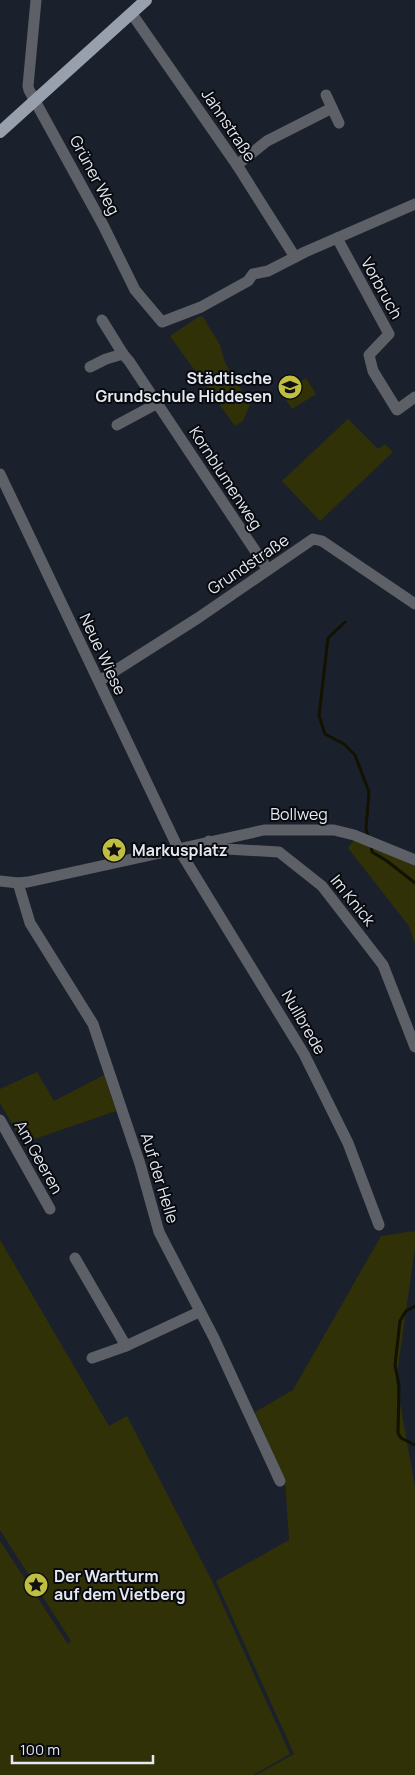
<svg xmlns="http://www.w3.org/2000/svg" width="415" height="1775" font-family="Manrope,sans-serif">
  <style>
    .green { fill: #313107 }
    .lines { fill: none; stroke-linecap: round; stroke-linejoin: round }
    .stream { stroke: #121201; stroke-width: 3 }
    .minor { stroke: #5d6066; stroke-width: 11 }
    .major { stroke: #99a0ad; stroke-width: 12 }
    .labels { text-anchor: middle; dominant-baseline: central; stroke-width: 4; stroke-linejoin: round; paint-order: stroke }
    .street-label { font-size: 16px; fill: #e4e9f0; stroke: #080a0f }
    .poi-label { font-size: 16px; font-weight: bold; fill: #e4e9f0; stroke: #080a0f; text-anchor: start }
  </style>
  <rect width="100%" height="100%" fill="#1a212c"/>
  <g class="green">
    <polygon points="200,316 203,317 220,345 225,363 250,404 243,421 235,426 170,336"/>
    <polygon points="306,378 316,394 292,409 282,394"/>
    <polygon points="348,419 378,449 385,444 393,452 320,521 282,481"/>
    <polygon points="354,840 415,866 415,944 409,926 348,848"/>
    <polygon points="37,1072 54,1101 104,1075 116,1111 23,1143 0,1103 0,1089"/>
    <polygon points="415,1231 415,1248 396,1381 415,1487 415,1775 256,1775 294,1754 216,1581 289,1540 285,1480 255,1412 293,1390 381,1236"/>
    <polygon points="0,1240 109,1426 127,1416 212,1581 290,1754 253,1775 0,1775 0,1541 68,1644 71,1641 0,1530"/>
  </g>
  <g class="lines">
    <g class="stream">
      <polyline points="345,622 328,638 319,716 325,734 344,744 355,755 369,792 366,828 368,837"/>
      <polyline points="371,845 372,852 387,861 415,883"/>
      <polyline points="415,1306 406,1311 400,1321 395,1365 399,1385 398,1433 401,1438 415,1445"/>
    </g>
    <g class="minor">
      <polyline points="36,0 28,86 29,90 103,225 135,290 162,322 201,307 248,281 253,274 268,271 305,252 415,204"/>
      <polyline points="132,14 237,165 295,257"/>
      <polyline points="326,95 339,123"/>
      <polyline points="237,165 267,141 332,108"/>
      <polyline points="337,238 389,334 369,355 373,371 397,410 415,397"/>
      <polyline points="102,320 123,354 129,361 268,570"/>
      <polyline points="90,367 106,359 123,354"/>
      <polyline points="117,425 158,403"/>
      <polyline points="0,474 178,848 304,1054 348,1143 379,1225"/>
      <polyline points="99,681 198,618 313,539 322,541 415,604"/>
      <polyline points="209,841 212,846 226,849 279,852 322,886 383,965 415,1047"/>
      <polyline points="0,881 18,883 28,882 264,830 334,830 354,835 415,860"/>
      <polyline points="18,883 30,923 93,1024 140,1164 159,1232 214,1338 280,1481"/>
      <polyline points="0,1120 50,1209"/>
      <polyline points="75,1258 126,1346"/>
      <polyline points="92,1358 126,1346 199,1312"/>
    </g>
    <polyline class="major" points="0,132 146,0"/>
  </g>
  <defs>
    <symbol id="school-disc" viewBox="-11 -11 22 22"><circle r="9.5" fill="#bfbe42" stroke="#080a0f"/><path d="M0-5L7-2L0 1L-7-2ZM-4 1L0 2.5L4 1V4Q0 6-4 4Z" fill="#111"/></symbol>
    <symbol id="sight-disc" viewBox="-11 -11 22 22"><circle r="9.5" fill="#bfbe42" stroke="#080a0f"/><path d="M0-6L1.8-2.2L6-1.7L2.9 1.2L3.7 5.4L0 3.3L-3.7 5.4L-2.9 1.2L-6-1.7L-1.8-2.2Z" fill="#111"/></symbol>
  </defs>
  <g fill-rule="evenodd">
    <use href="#school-disc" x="276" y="373" width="28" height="28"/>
    <use href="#sight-disc" x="100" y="836" width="28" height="28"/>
    <use href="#sight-disc" x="22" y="1571" width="28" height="28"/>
  </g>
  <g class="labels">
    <g class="street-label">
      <text transform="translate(229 125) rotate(56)">Jahnstraße</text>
      <text transform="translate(95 175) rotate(62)">Grüner Weg</text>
      <text transform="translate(382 288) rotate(61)">Vorbruch</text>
      <text transform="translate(226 478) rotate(57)">Kornblumenweg</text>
      <text transform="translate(248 564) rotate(-34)">Grundstraße</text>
      <text transform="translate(103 654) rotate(65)">Neue Wiese</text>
      <text x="299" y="814">Bollweg</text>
      <text transform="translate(353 900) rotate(51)">Im Knick</text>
      <text transform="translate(304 1022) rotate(60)">Nullbrede</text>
      <text transform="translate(39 1157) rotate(61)">Am Geeren</text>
      <text transform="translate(160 1178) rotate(73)">Auf der Helle</text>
    </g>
    <g class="poi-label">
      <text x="272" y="378" text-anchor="end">Städtische<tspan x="272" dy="18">Grundschule Hiddesen</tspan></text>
      <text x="132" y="850">Markusplatz</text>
      <text x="54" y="1576">Der Wartturm<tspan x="54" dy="18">auf dem Vietberg</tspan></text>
    </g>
  </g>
  <path d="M12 1755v8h141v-8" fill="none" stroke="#e4e9f0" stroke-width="2.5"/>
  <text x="20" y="1755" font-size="15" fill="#e4e9f0" stroke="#080a0f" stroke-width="4" paint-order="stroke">100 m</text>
</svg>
